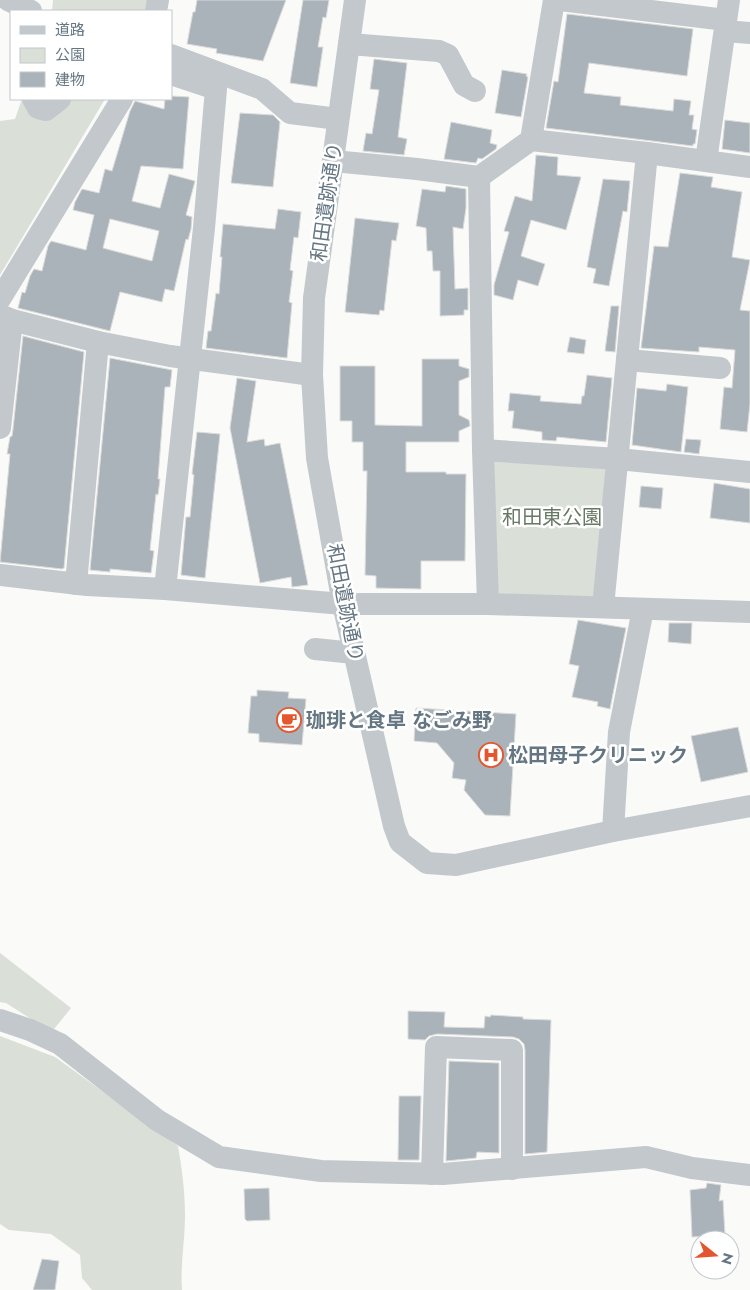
<svg xmlns="http://www.w3.org/2000/svg" width="750" height="1290" font-family="Jost,'Noto Sans JP',sans-serif">
  <style>
    .green { fill: #dadfd7 }
    .building { fill: #aab3b9; stroke: #dcdcda; fill-rule: evenodd }
    .lines { fill: none; stroke-linecap: round; stroke-linejoin: round }
    .minor { stroke: #c3c8cc; stroke-width: 22 }
    .labels { text-anchor: middle; dominant-baseline: central; stroke-width: 5; stroke-linejoin: round; paint-order: stroke }
    .street-label { font-size: 20px; fill: #657683; stroke: #fff }
    .park-label { font-size: 20px; fill: #687a64; stroke: #fff }
    .poi-label { font-size: 20px; font-weight: bold; fill: #657683; stroke: #fff; text-anchor: start }
  </style>
  <rect width="100%" height="100%" fill="#fafaf8"/>
  <g class="green">
    <polygon points="53,0 149,0 145,11 52,11"/>
    <polygon points="22,99 105,99 0,275 0,121 15,119"/>
    <polygon points="494,456 614,464 600,600 496,597"/>
    <polygon points="0,953 71,1008 54,1029 39,1024 6,1003 0,1002"/>
    <path d="M0,1036L55,1057L178,1146C182,1169 185,1192 185,1216C185,1241 180,1265 182,1290H92L82,1278L80,1255L51,1234L9,1230L0,1224Z"/>
  </g>
  <g class="building">
    <polygon points="197,0 286,0 263,61 216,53 217,49 187,44 193,12 195,12"/>
    <polygon points="303,0 329,0 326,18 323,17 318,47 323,47 317,87 290,83"/>
    <polygon points="567,14 693,29 687,76 589,63 584,93 621,97 620,105 673,111 674,99 691,101 689,115 694,115 692,129 697,130 695,144 693,144 693,146 546,128 554,81 558,82"/>
    <polygon points="374,59 407,63 398,137 407,139 404,155 363,151 366,133 372,134 379,90 370,89"/>
    <polygon points="502,70 527,74 526,76 528,77 521,117 495,113"/>
    <path d="M171,96L189,97L183,169L141,166L132,201L160,208L169,174L195,181L186,215L192,217L191,229L188,240L186,239L174,291L165,289L162,302L120,292L110,331L18,308L22,292L25,293L30,276L34,269L42,271L48,246L51,241L86,250L94,215L73,210L75,202L82,189L99,193L105,169L112,171L130,111L135,101L164,109L165,99H171ZM110,219L159,231L152,261L103,248Z"/>
    <polygon points="240,113 273,115 280,122 273,187 231,183"/>
    <polygon points="725,120 750,123 750,153 722,149"/>
    <polygon points="451,122 492,130 490,143 497,145 496,149 482,159 478,158 476,163 444,159"/>
    <polygon points="536,155 558,157 557,175 581,177 566,230 531,220 521,256 545,264 538,286 518,280 513,300 494,295 494,285 509,232 504,231 515,196 532,201"/>
    <polygon points="680,173 713,177 711,187 742,192 732,257 750,260 740,310 750,311 750,404 747,432 720,429 724,387 732,388 735,350 699,347 699,352 641,348 654,246 668,247"/>
    <polygon points="603,179 630,181 627,212 623,211 609,286 593,283 596,269 587,267"/>
    <polygon points="446,186 466,189 466,208 463,229 453,227 455,289 468,288 468,310 464,310 464,315 440,316 440,271 433,271 432,251 427,251 426,228 416,226 422,189 445,192"/>
    <polygon points="278,209 301,212 298,238 294,237 290,270 293,271 289,302 292,303 287,358 206,348 208,331 211,331 216,293 219,294 222,257 220,257 223,224 275,229"/>
    <polygon points="355,218 399,223 396,241 392,240 384,311 380,310 379,315 345,312"/>
    <polygon points="611,306 619,306 615,352 605,351"/>
    <polygon points="23,336 84,352 64,568 62,569 0,562 10,454 7,454 10,437 12,436 13,429"/>
    <polygon points="570,337 586,340 584,354 567,352"/>
    <polygon points="110,358 172,370 170,387 165,387 158,479 160,479 158,495 156,494 150,550 154,551 151,573 110,569 110,572 90,570"/>
    <polygon points="422,359 459,359 459,366 469,369 469,377 459,381 459,415 469,420 470,426 459,431 459,442 406,442 406,472 446,472 446,474 466,474 465,561 421,561 421,589 376,588 376,576 365,575 367,471 363,471 363,442 352,442 352,421 340,421 340,366 375,366 375,425 422,426"/>
    <polygon points="587,375 612,378 606,442 557,437 556,441 542,440 542,432 512,428 514,411 508,411 510,393 541,396 540,401 581,404 582,396 584,396"/>
    <polygon points="237,378 256,381 247,442 264,439 265,446 280,443 308,585 292,587 291,577 260,583 230,428"/>
    <polygon points="667,384 688,387 681,452 632,445 637,388 666,391"/>
    <polygon points="197,432 220,434 205,578 181,575 186,517 190,517 194,475 192,474"/>
    <polygon points="686,439 701,440 699,454 684,452"/>
    <polygon points="714,483 750,489 750,523 710,518"/>
    <polygon points="641,486 663,488 661,509 639,507"/>
    <polygon points="578,620 626,628 610,709 597,706 598,702 572,697 579,666 569,664"/>
    <polygon points="669,623 692,623 691,644 668,642"/>
    <polygon points="257,690 289,692 288,698 306,699 302,745 259,742 259,734 248,733 251,696 257,696"/>
    <polygon points="416,708 516,714 510,816 485,815 464,790 466,780 452,778 454,763 437,743 414,741"/>
    <polygon points="738,727 748,772 701,782 691,736"/>
    <polygon points="408,1011 445,1012 444,1027 484,1028 485,1016 490,1017 491,1015 523,1017 523,1019 551,1020 547,1152 525,1154 525,1050 524,1044 519,1039 513,1037 437,1034 429,1036 425,1040 408,1039"/>
    <polygon points="449,1061 499,1063 499,1153 477,1152 476,1158 446,1161"/>
    <polygon points="399,1096 421,1096 419,1160 398,1160"/>
    <polygon points="707,1183 721,1185 719,1201 723,1200 725,1235 692,1237 690,1190 706,1188"/>
    <polygon points="269,1188 270,1220 247,1221 245,1219 244,1189"/>
    <polygon points="42,1259 59,1261 55,1290 33,1290"/>
  </g>
  <g class="lines">
    <g class="minor">
      <polyline points="8,0 31,11"/>
      <polyline points="355,0 314,298 312,375 317,458 343,604 394,826 400,842 427,863 456,865 613,831 750,806"/>
      <polyline points="560,0 726,20"/>
      <polyline points="156,11 158,0"/>
      <polyline points="725,31 750,33"/>
      <polyline points="349,44 439,51 448,55 464,85 475,91"/>
      <polyline points="171,55 262,89 290,113 338,119"/>
      <polyline points="33,99 38,108 46,110 60,99"/>
      <polyline points="531,140 554,0"/>
      <polyline points="333,161 417,169 479,177 531,140 647,153 750,167"/>
      <polyline points="706,161 729,0"/>
      <polyline points="479,177 483,450 488,604"/>
      <polyline points="0,299 122,99"/>
      <polyline points="0,315 12,320 98,342 170,356 312,375"/>
      <polyline points="627,360 720,368"/>
      <polyline points="0,428 12,320"/>
      <polyline points="483,450 618,459 750,472"/>
      <polyline points="0,575 87,585 165,589 343,604 488,604 750,612"/>
      <polyline points="76,584 98,342"/>
      <polyline points="165,589 204,228 216,89 171,74"/>
      <polyline points="603,607 647,153"/>
      <polyline points="315,649 354,653"/>
      <polyline points="613,831 619,732 643,609"/>
      <polyline points="0,1020 30,1030 60,1044 157,1120 219,1157 321,1171 443,1174 646,1157 692,1168 750,1175"/>
      <polyline points="432,1174 436,1047 512,1050 512,1169"/>
    </g>
  </g>
  <defs>
    <symbol id="cafe-ring" viewBox="-11 -11 22 22"><circle r="9.5" fill="#fff" stroke="#e4572e" stroke-width="1.5"/><path d="M-5.5-4.5H6V0H3Q3 3.5 0 3.5H-2.5Q-5.5 3.5-5.5 0ZM3-3.2v2h1.7v-2ZM-6 4.5H4V6H-6Z" fill="#e4572e"/></symbol>
    <symbol id="hospital-ring" viewBox="-11 -11 22 22"><circle r="9.5" fill="#fff" stroke="#e4572e" stroke-width="1.5"/><path d="M-5-5h3v3.5h4V-5h3V5h-3V1.5h-4V5h-3Z" fill="#e4572e"/></symbol>
  </defs>
  <g fill-rule="evenodd">
    <use href="#cafe-ring" x="275" y="706" width="28" height="28"/>
    <use href="#hospital-ring" x="477" y="741" width="28" height="28"/>
  </g>
  <g class="labels">
    <g class="street-label">
      <text transform="translate(327 202) rotate(-82)">和田遺跡通り</text>
      <text transform="translate(345 603) rotate(79)">和田遺跡通り</text>
    </g>
    <g class="park-label">
      <text x="552" y="517">和田東公園</text>
    </g>
    <g class="poi-label">
      <text x="306" y="720">珈琲と食卓 なごみ野</text>
      <text x="508" y="755">松田母子クリニック</text>
    </g>
  </g>
  <rect x="10" y="10" width="162" height="90" fill="#ffffff" stroke="#c1c8cd"/>
  <rect x="20" y="26" width="25" height="8" fill="#c3c8cc" stroke="#c1c8cd"/>
  <text x="55" y="35" font-size="15" fill="#657683">道路</text>
  <rect x="20" y="48" width="25" height="15" fill="#dadfd7" stroke="#c1c8cd"/>
  <text x="55" y="60" font-size="15" fill="#657683">公園</text>
  <rect x="20" y="72" width="25" height="15" fill="#aab3b9" stroke="#c1c8cd"/>
  <text x="55" y="85" font-size="15" fill="#657683">建物</text>
  <g transform="translate(715 1255) rotate(107)"><circle r="24" fill="#ffffff" stroke="#c1c8cd"/>
  <path d="M0-4L9 19L0 12L-9 19Z" fill="#e4572e"/>
  <text y="-8" font-size="14" font-weight="bold" text-anchor="middle" fill="#657683">N</text>
  </g>
</svg>
